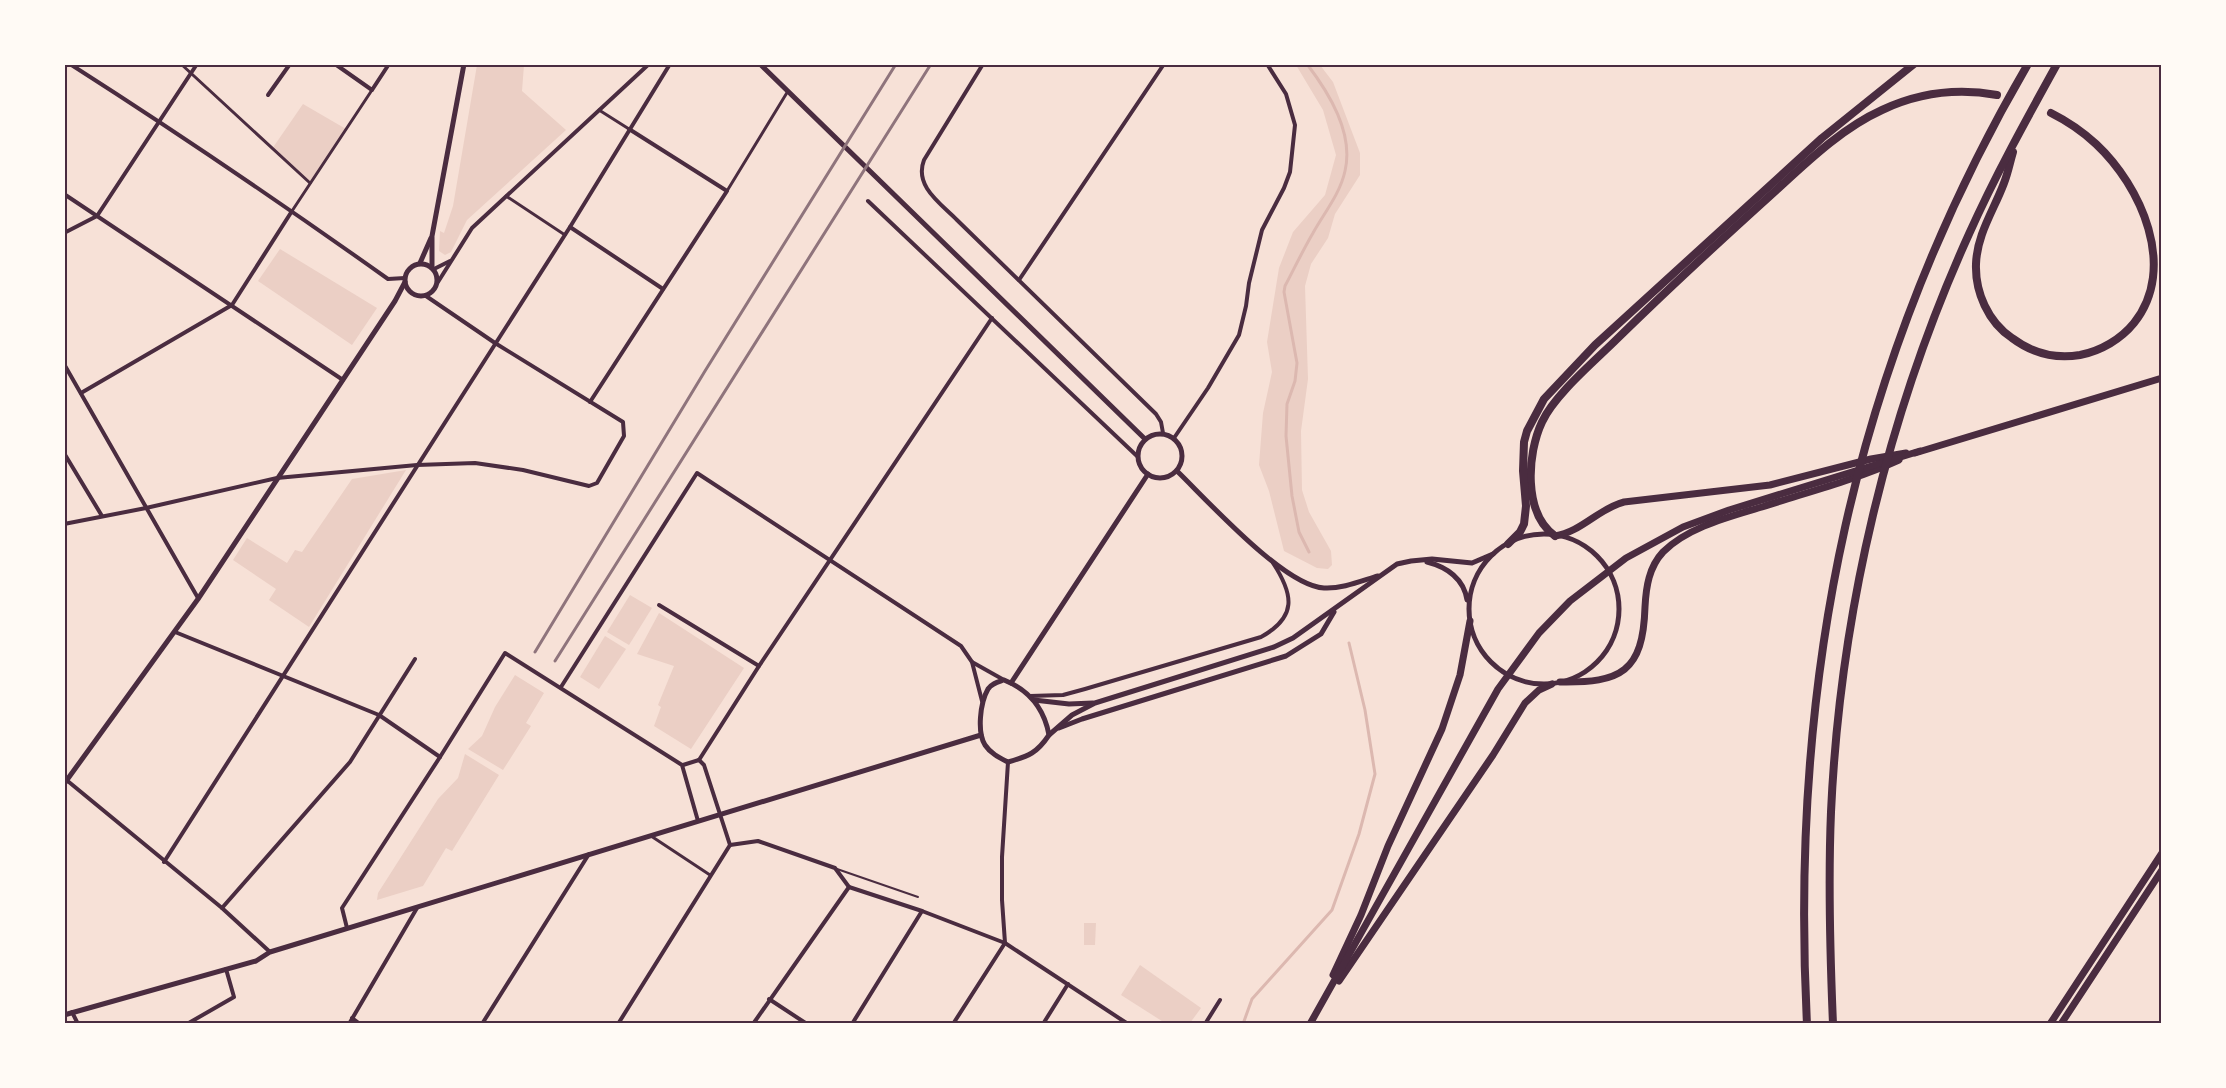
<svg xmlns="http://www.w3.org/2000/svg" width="2226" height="1088" font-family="'Times New Roman',serif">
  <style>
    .green { fill: #ebcfc5 }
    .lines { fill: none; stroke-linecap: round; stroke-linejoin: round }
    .stream { stroke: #dcb8b0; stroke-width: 3 }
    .service { stroke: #4a2c40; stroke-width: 2 }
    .pedestrian { stroke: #4a2c40; stroke-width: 3 }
    .minor { stroke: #4a2c40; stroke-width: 4 }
    .tertiary { stroke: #4a2c40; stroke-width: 5 }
    .primary { stroke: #4a2c40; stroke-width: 7 }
    .trunk { stroke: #4a2c40; stroke-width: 7 }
    .motorway { stroke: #4a2c40; stroke-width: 8 }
    .rail { stroke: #8f747c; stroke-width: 3 }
    .neatline { fill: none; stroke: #4a2c40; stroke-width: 2 }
  </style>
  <rect width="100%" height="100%" fill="#f7e1d7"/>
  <g class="green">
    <polygon points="477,65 524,65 522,91 566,130 467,220 451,252 445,255 439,251 440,231 444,233 453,206"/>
    <polygon points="1296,65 1320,65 1333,82 1360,153 1360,175 1335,214 1328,238 1311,264 1305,286 1308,379 1301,431 1302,490 1309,512 1331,551 1332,565 1328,569 1317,568 1284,551 1269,491 1259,465 1263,413 1272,372 1267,342 1279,268 1293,232 1325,195 1336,155 1323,110"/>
    <polygon points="303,104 346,129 310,183 272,149"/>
    <polygon points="280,249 377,308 352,345 258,281"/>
    <polygon points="406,470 309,627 269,600 276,589 233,560 247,538 287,563 295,550 302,552 352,479"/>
    <polygon points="630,595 652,608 629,645 607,632"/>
    <polygon points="659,613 744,668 691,749 654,726 661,707 658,705 674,666 637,654"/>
    <polygon points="605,636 626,649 599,689 580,677"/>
    <polygon points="515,675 544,693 526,723 531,726 503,770 468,749 482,736 495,707"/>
    <polygon points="465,754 499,775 452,851 446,848 423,886 377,900 378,893 438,799 458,778"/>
    <polygon points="1084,923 1096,923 1095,945 1084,945"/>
    <polygon points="1140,965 1201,1008 1190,1023 1165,1023 1121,995"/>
  </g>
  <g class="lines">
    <g class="stream">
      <path d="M1307,64C1329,93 1354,133 1345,171C1340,194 1324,213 1313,233C1303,250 1294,269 1285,286L1284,292L1297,363L1295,381L1287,404L1286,436L1292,496L1299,532L1309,552"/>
      <polyline points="1243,1024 1252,999 1332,910 1359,834 1375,774 1365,710 1349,643"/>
    </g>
    <polyline class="service" points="837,869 918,897"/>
    <g class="pedestrian">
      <polyline points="181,64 310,183"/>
      <polyline points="599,110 629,129"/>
      <polyline points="727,191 788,91"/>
      <polyline points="506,196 565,235"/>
      <polyline points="292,211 372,90"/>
      <polyline points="651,836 710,875"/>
    </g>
    <g class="minor">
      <path d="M70,64C178,133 284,205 388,279L405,278"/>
      <polyline points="335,64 372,90 389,64"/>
      <path d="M983,64L924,160C914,186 940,203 957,220L1156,414L1161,422L1163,433"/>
      <polyline points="64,68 67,64"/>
      <polyline points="268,95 290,64"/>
      <polyline points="64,194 343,380"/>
      <polyline points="868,201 1138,457"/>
      <polyline points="570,227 663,289"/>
      <polyline points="64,233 97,216 197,64"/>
      <polyline points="434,269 450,261"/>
      <polyline points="1019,280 1164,64"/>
      <polyline points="438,282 472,228 649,64"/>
      <polyline points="64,364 198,598"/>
      <polyline points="81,393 232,305 292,211"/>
      <polyline points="590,402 727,191 629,129"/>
      <polyline points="1174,438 1208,388 1239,335 1246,306 1249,283 1262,230 1284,188 1290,172 1295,125 1286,94 1267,64"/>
      <polyline points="64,453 102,516"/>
      <polyline points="64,524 146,508 277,478 417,465 475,463 523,470 589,486 597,483 624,436 623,422 495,343 426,296"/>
      <polyline points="659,605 759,666"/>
      <polyline points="175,632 379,715 440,757"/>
      <polyline points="972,662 1004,680"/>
      <polyline points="561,687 697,473 961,646 972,662 982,701"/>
      <path d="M1030,696L1063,695L1085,689L1261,637C1297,617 1294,595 1273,563"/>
      <polyline points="699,760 759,666 992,318"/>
      <polyline points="683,765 699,760"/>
      <polyline points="64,778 222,908 270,952"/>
      <polyline points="730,845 758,841 835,868 849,887 922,911 1005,943 1128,1024"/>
      <polyline points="164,862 570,227 670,64"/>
      <polyline points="222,908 350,762 415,659"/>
      <polyline points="347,928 342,908 440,757 505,653 682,765 698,821"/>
      <polyline points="769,999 807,1024"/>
      <polyline points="72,1012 78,1024"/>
      <polyline points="352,1018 360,1024"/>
      <polyline points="187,1024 234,997 226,969"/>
      <polyline points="349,1024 417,908"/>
      <polyline points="482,1024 589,854"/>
      <polyline points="618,1024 730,845 704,765 699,760"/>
      <polyline points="753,1024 849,887"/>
      <polyline points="852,1024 922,911"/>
      <polyline points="953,1024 1005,943 1002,900 1002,857 1008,762"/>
      <polyline points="1043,1024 1068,984"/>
      <polyline points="1205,1024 1220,1000"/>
    </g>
    <g class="tertiary">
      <polyline points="760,64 1145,439"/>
      <polyline points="420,263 431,238"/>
      <circle cx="421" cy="280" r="16"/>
      <polyline points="432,267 432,236 464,64"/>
      <circle cx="1160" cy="456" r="22"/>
      <path d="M1177,471C1207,500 1284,586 1324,588C1342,589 1361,581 1378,576"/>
      <circle cx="1544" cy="609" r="75"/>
      <path d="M1427,562C1447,567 1464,579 1467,600"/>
      <path d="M1004,680C1029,690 1044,708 1049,735C1037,753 1029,756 1008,762C1000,758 991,754 985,745C977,732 980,703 988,689C992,683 998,682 1004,680Z"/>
      <polyline points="1011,683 1148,474"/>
      <polyline points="1034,700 1069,704 1093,703"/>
      <polyline points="1059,728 1082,719 1286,656 1321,634 1334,612"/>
      <polyline points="1049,735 1072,715 1095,703 1274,647 1293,638 1397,564 1411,561 1432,559 1472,563 1493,554"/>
      <polyline points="64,784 198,599 395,301 405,282"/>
      <polyline points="64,1015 256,961 270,952 981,735"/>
    </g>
    <g class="primary">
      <polyline points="1915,453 2162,378"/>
      <path d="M1555,536C1581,532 1598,509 1624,502L1770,485L1871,459L1906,453"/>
      <path d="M1560,682C1621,683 1643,672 1645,607C1646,587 1649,567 1663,552C1688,527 1729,517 1762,507C1808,492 1855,480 1899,460"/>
    </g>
    <g class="trunk">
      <polyline points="1333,975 1361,915 1388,846 1442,729 1460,675 1470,621"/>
      <polyline points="1339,981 1493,755 1525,703 1539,690 1552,684"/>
      <polyline points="1310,1024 1498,689 1539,633 1570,601 1626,558 1683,527 1729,510 1920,451"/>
      <polyline points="2050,1024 2162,853"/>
      <polyline points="2061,1024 2162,870"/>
    </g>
    <g class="motorway">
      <path d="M2013,152C2010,162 2008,173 2004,183C1994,210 1977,234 1976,264C1975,292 1988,322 2012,338C2032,353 2056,359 2080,355C2101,351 2121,339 2134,323C2178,268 2141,186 2096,144C2082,131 2067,121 2051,113"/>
      <path d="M1555,536C1523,513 1527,454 1542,422C1555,394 1596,360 1618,338C1668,289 1719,242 1771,195C1804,165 1840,129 1882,110C1918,93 1958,88 1997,95"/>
      <polyline points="1508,544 1520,532 1524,524 1526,506 1523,471 1524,442 1527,431 1544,399 1595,345 1822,138 1914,64"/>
      <path d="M1807,1024C1789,679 1853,364 2028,64"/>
      <path d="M1833,1024C1830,953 1828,883 1831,812C1840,614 1887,415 1969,234C1995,176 2026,120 2057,64"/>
    </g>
    <g class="rail">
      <polyline points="535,652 705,371 896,64"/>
      <polyline points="555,661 931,64"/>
    </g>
  </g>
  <rect width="2226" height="1088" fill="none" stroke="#fffaf5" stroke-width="132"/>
  <rect x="66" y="66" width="2094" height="956" class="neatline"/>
</svg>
